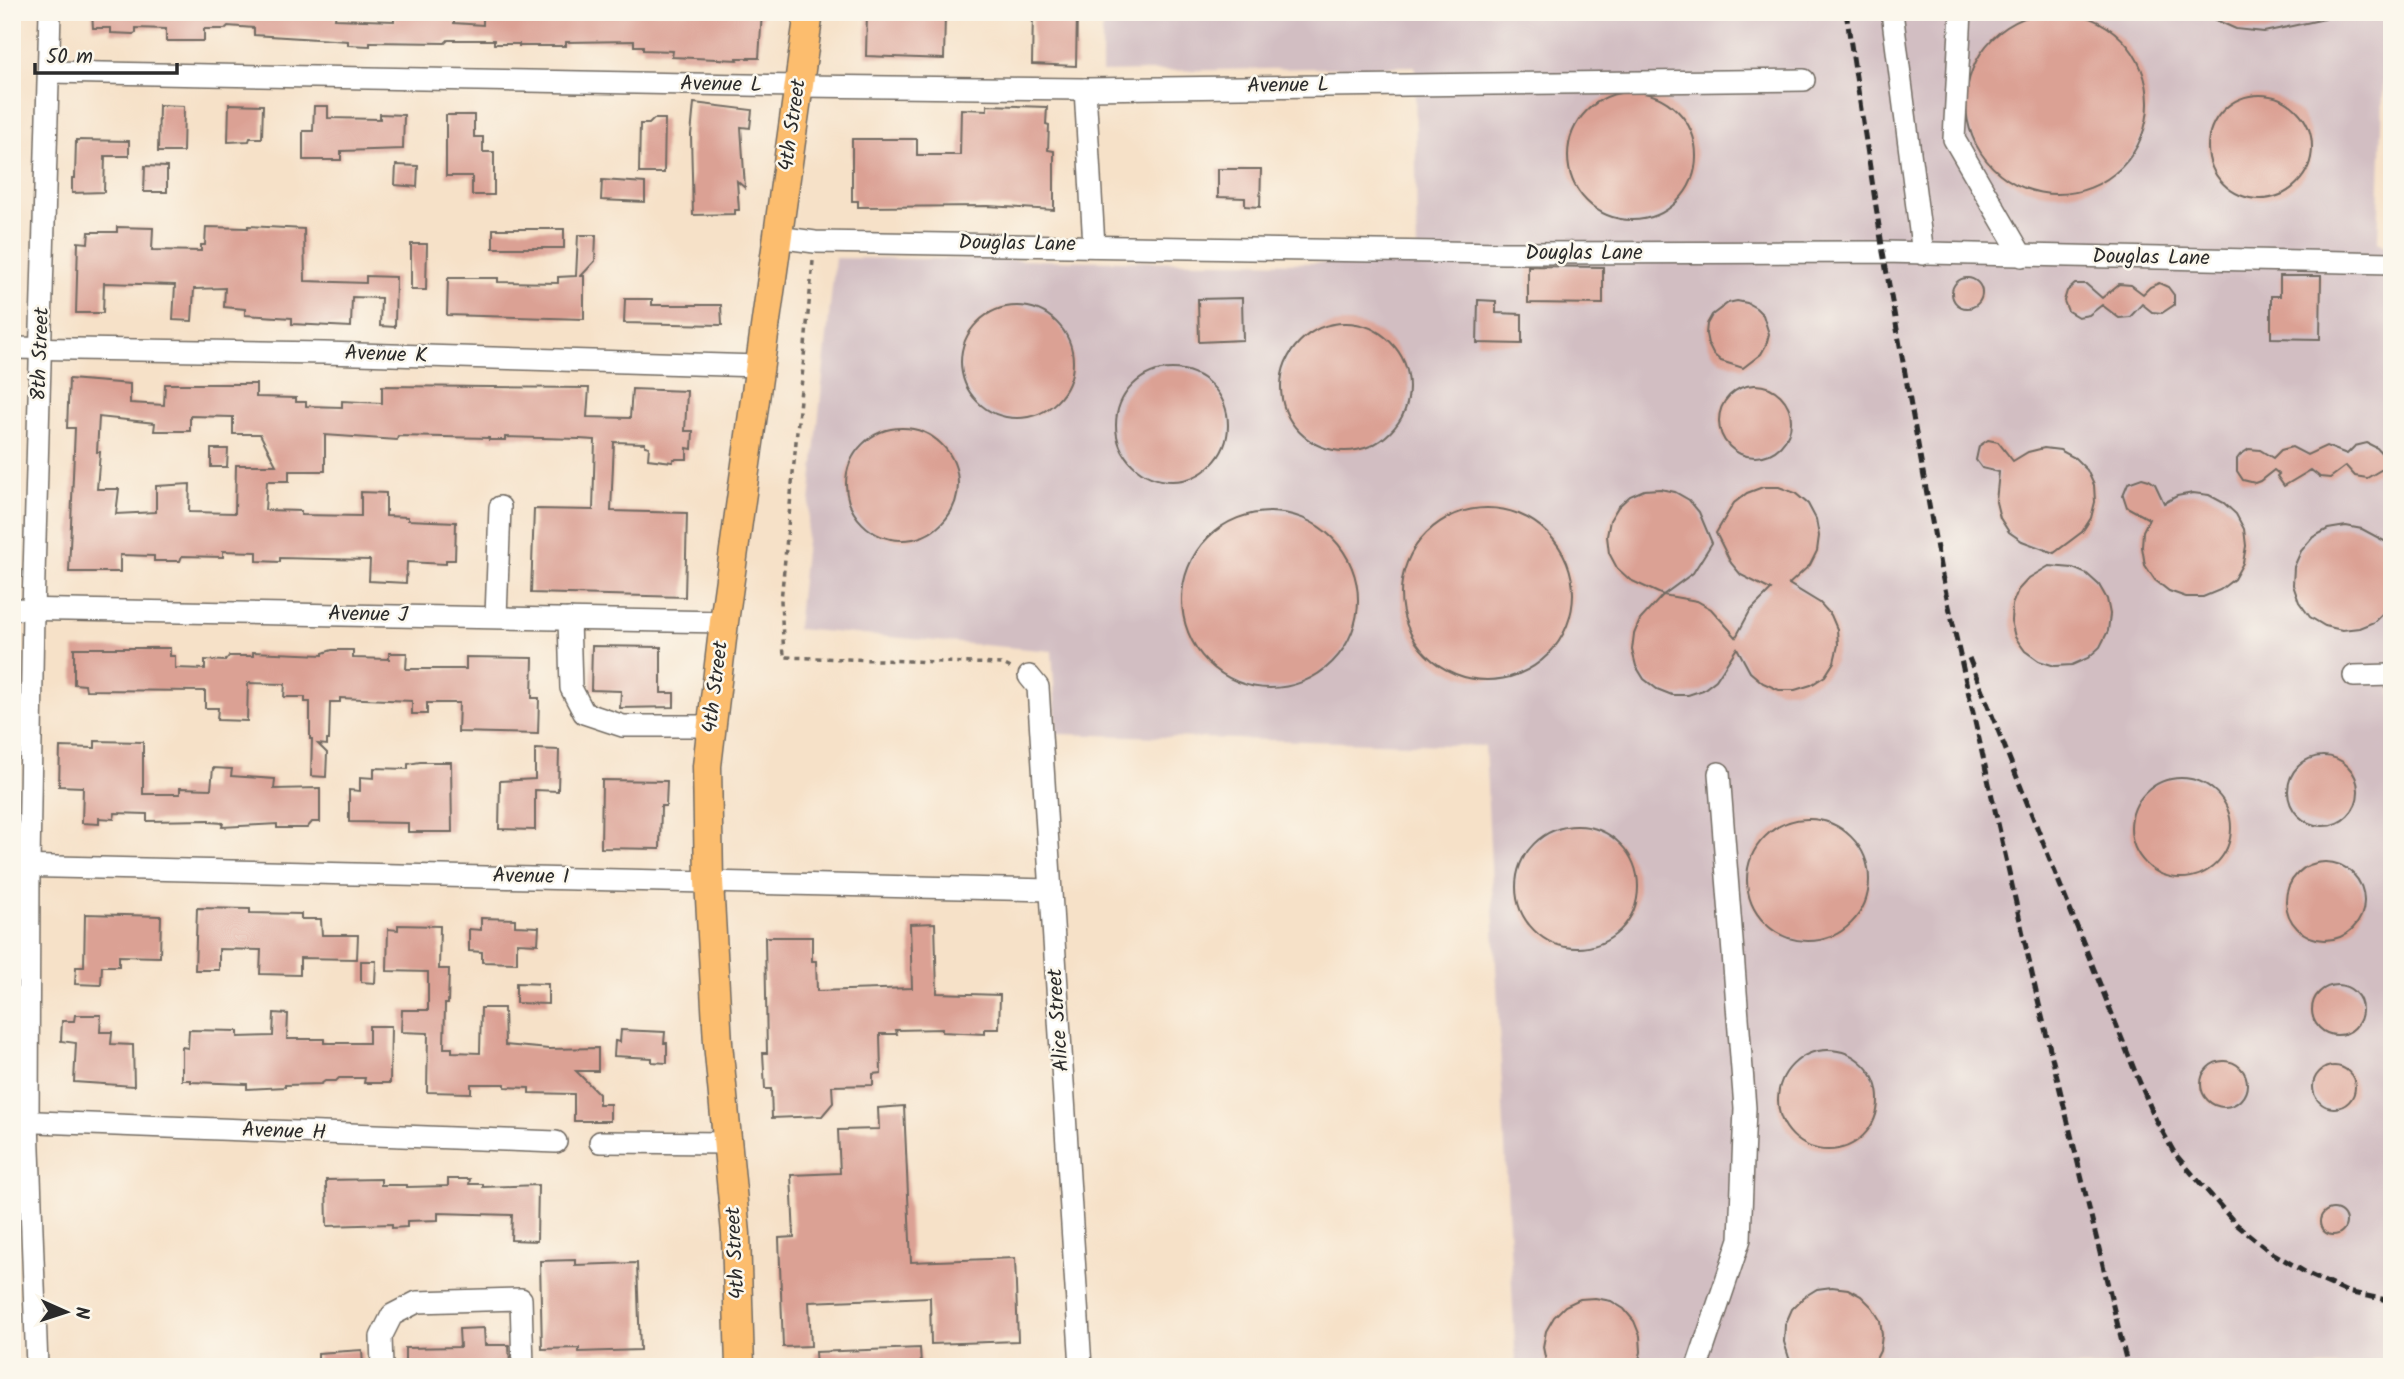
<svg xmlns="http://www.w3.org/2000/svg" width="2404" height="1379" font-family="Kalam,sans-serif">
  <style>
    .industrial { fill: #d2bec2 }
    .building { fill: #dba194; fill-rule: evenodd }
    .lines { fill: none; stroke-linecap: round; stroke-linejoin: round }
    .minor-casing { stroke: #726b62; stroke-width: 24 }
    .major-casing { stroke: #726b62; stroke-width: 31 }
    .path { stroke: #726b62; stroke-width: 3.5; stroke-dasharray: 5 5; stroke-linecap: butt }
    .minor { stroke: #fff; stroke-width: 21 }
    .major { stroke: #fcbd6e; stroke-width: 28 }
    .rail { stroke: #2b2b2b; stroke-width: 5; stroke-dasharray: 10 5; stroke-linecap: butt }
    .labels { text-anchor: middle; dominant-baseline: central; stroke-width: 5; stroke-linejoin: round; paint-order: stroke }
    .street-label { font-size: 21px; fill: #2b2b2b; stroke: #fbf7ec }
  </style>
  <rect width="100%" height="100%" fill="#fbf7ec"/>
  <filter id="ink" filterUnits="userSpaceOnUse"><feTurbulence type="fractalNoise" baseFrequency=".0143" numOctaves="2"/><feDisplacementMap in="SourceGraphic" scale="14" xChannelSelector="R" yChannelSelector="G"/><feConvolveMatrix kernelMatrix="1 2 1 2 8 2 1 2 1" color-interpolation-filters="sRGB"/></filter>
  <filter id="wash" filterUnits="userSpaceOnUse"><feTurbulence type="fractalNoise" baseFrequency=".00686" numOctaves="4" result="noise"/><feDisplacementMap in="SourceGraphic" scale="28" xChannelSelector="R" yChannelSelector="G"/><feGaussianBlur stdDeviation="1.57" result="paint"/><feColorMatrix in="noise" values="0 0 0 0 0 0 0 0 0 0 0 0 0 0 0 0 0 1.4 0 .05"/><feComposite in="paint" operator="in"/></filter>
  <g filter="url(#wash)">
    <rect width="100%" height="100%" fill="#f6e1c8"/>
    <polygon class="industrial" points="1102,12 2386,12 2378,241 2392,251 2392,1367 1516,1367 1485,746 1057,734 1052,651 797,629 835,258 1417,264 1415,66 1102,72"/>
    <g id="blocks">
      <g class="building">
        <polygon points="92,12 336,12 335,19 394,21 394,12 454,12 454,23 483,25 483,12 762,12 759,58 737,58 738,60 672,57 673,51 643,50 643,46 634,46 634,41 566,42 566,46 519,46 519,44 494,44 494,40 448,40 445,43 370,42 370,46 348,45 348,41 254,35 254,28 228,26 225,29 204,29 204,41 166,41 166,29 136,28 136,33 133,34 111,33 111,28 93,28"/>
        <polygon points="867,12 945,14 944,59 866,56"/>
        <polygon points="1033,12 1077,12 1076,66 1032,64"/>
        <polygon points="2198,12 2324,12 2325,19 2264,32 2236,29"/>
        <circle cx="2057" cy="103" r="91"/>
        <circle cx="1632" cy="156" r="64"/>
        <circle cx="2260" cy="147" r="52"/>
        <polygon points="694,103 752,110 750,128 741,127 745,188 737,181 739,210 735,210 735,214 693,215 691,135"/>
        <polygon points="229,104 263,105 262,138 250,138 249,141 228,142"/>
        <polygon points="159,105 184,106 183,152 158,152"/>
        <polygon points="987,105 1047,107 1046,124 1049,125 1048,150 1054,151 1054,210 988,206 858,207 858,201 852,201 852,139 917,139 917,155 960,155 961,109 987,110"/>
        <polygon points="314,106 328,106 328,118 380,119 380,114 404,115 403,149 341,151 341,160 303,160 303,131 313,131"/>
        <polygon points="446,115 474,115 474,137 483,137 483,152 494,152 494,195 472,195 472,176 446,176"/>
        <polygon points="654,119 665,119 664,173 639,173 640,124 649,124"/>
        <polygon points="76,140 129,141 129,156 105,156 104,192 72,193 72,178 75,178"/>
        <polygon points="396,165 418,166 417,187 395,185"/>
        <polygon points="145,166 167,167 167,192 144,192"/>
        <polygon points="1218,169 1261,169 1260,207 1245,206 1245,198 1218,197"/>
        <polygon points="602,180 645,183 645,202 601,200"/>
        <polygon points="248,226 304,229 305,281 366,283 366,276 396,277 395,327 380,326 381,298 352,297 351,327 292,324 292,318 245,315 245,309 224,307 225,288 194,289 192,321 173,320 175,285 104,283 103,313 76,313 78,242 88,243 89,232 117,232 117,227 153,228 152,250 201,251 201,245 205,245 206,227 248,228"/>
        <rect x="493" y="229" width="71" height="19"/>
        <polygon points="578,235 596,235 595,261 581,276 584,276 584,319 447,315 448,278 498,278 498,282 558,283 558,277 576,276"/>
        <polygon points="411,244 427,244 426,290 411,290"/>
        <polygon points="1528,266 1603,267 1603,304 1528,303"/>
        <polygon points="2280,276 2321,276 2320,339 2271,338 2271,296 2280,296"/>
        <circle cx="1967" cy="293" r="15"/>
        <polygon points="2159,283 2168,287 2174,295 2174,305 2162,313 2152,312 2142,304 2130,317 2119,318 2102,305 2089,315 2078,317 2068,311 2064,301 2067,291 2075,284 2086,284 2102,298 2119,284 2131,285 2143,294 2150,287"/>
        <polygon points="1242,298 1243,340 1199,342 1198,299"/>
        <polygon points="625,299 652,299 652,305 721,305 722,325 624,323"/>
        <polygon points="1478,300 1496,301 1496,313 1522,314 1522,344 1477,343"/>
        <polygon points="1737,301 1747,303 1756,308 1763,315 1769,334 1766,345 1761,354 1743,368 1721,361 1713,354 1708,344 1706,334 1707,324 1712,315 1728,303"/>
        <circle cx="1017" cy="362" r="56"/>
        <circle cx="1345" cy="387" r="64"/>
        <circle cx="1172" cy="425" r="56"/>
        <path d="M69,379L130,384V403L164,405L165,384H256V397L296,398V402H306V406L342,407V401L382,403V386L589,388L587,417L630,418L632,389L687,391L685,431H693L692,449L687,448V459H673V462L648,459L649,447L645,446V443L614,442L611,511L687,513L685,597L531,593L534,509L593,510L595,440L579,439L505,437V440H489V438L398,436L397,440L325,435V471H289V481H267L265,510L301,511V515L361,516V492L386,493V516L408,517V520L456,522L455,560H446V564L407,562L406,583L369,581L370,560L280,558V562L257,561V552L223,551V557L182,556L180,561H154V556L120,555V572H69L75,428H67ZM190,416L233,417V434H260L276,465H236L235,513L189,512L190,484L156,486V512L116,514L119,489H97L100,452H97L99,417L155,423L154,431H190Z"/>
        <circle cx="1755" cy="421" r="36"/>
        <circle cx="902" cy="484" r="56"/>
        <polygon points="1988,440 1998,442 2013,461 2028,452 2044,448 2060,450 2075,458 2087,470 2094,485 2095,502 2091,518 2082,532 2054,553 2022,541 2009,532 2000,518 1996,502 1999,472 1982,468 1976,460 1979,446"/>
        <polygon points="2367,443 2377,448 2391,464 2367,478 2355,476 2346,466 2330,478 2320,477 2311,470 2284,486 2277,476 2279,474 2274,470 2260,481 2255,483 2243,480 2237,471 2237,459 2240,455 2249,449 2260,450 2273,458 2281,450 2292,447 2307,455 2326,446 2347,454 2355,446"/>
        <polygon points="211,449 228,449 227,467 211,467"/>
        <polygon points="2142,478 2149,480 2155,484 2164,503 2177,496 2193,493 2209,495 2224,503 2236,514 2244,529 2246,546 2243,563 2234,579 2220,590 2203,597 2186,597 2169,591 2155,580 2145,565 2142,547 2143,531 2149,519 2127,507 2123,495 2128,483"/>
        <polygon points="1763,487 1779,487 1795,493 1808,504 1816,519 1819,536 1817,551 1810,565 1789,584 1820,603 1831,615 1837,629 1838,645 1834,662 1825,676 1811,685 1795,690 1779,690 1763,683 1750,672 1737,648 1716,680 1703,690 1688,695 1672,695 1657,689 1644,679 1636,666 1632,650 1634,634 1640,620 1663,595 1697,601 1711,609 1736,637 1750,611 1771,590 1741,575 1731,563 1716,533 1734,503 1747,493"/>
        <polygon points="1660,489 1675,492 1689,500 1699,512 1712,543 1693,573 1663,595 1630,580 1617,568 1609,553 1607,536 1610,520 1618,507 1630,496 1644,490"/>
        <circle cx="1487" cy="594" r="86"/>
        <circle cx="1270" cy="600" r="88"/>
        <polygon points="2346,526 2362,529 2392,545 2392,599 2386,610 2374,622 2359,628 2342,630 2325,626 2310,617 2299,602 2293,585 2294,567 2301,551 2313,537 2328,529"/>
        <polygon points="2049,566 2073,568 2087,574 2099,585 2107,599 2110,614 2108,631 2100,647 2088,658 2072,665 2055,666 2039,661 2025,651 2015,637 2011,621 2012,605 2018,590 2029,578"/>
        <polygon points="592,646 661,647 661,693 674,693 674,707 620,708 621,691 591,690"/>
        <polygon points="74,648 170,648 170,656 175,656 175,668 205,669 205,660 225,661 229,656 253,656 253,652 323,655 323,653 332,650 353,650 353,658 389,659 389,653 407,653 406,669 466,669 466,657 533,658 532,698 539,698 538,734 458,732 459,703 427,703 427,714 412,714 412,701 340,698 340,702 330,702 329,740 327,740 327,745 318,744 327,753 326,777 311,776 312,739 310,739 310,702 305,702 305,697 284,697 285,684 248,683 247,721 217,720 218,708 205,708 205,691 86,690 85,685 74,684"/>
        <polygon points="95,741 143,742 143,794 180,794 180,788 211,789 213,768 232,769 231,776 275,779 274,789 320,788 320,822 312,822 307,828 277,828 277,824 222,827 223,823 209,822 209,820 147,821 147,814 115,813 114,819 99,818 99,824 82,823 83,787 59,786 60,747 95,748"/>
        <polygon points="535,749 559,750 558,791 535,790 535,830 499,829 500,781 535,779"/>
        <circle cx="2323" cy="791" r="35"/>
        <polygon points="420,762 451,762 452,832 408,832 408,823 349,822 349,790 360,791 360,777 374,778 374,768 408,769 408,764"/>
        <circle cx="2181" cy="828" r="50"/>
        <polygon points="602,780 667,781 666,806 661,806 660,849 601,848"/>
        <circle cx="1808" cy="880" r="61"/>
        <circle cx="1577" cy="887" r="61"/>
        <circle cx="2325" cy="901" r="39"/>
        <polygon points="197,908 250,909 250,913 301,914 301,919 321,919 322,935 358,935 357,959 300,958 300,975 260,974 261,950 219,949 219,970 195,970"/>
        <polygon points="85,914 161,916 160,957 119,956 119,966 102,966 101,985 75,984 76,967 84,967"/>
        <polygon points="481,918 515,919 515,926 539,927 538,944 517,943 517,963 482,962 482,952 469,951 469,929 481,930"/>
        <polygon points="935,923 937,993 1000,995 999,1029 985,1029 985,1034 942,1032 942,1029 896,1030 897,1034 880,1034 881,1073 873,1074 873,1085 832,1086 833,1103 822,1116 772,1118 771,1089 765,1089 763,1053 767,1053 765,937 812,937 812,961 816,961 817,991 912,988 910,924"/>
        <polygon points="398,925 440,926 439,969 449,969 448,1004 445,1004 444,1048 452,1048 452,1052 480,1053 481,1008 504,1008 505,1045 549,1049 598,1048 598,1071 576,1071 599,1094 599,1104 610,1104 610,1121 574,1121 574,1094 529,1093 529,1088 505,1087 505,1084 471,1084 471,1093 427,1092 428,1033 401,1032 402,1010 428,1010 428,972 387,971 388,929 398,930"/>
        <polygon points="361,961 376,961 375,983 361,982"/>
        <polygon points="516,983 548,984 548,1004 516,1003"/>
        <circle cx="2337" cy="1010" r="25"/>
        <polygon points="274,1013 288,1014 287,1039 324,1039 324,1043 369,1043 369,1026 391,1026 390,1083 364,1083 365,1078 339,1078 336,1081 325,1081 321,1084 285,1085 285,1087 247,1089 247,1084 191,1082 191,1080 182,1080 182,1047 188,1048 189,1030 238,1031 238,1037 273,1036"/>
        <polygon points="75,1015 101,1015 100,1032 112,1032 111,1044 133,1045 134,1086 74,1082 76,1043 61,1041 62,1021 74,1021"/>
        <polygon points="621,1030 665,1032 664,1043 667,1043 667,1063 652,1062 652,1058 614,1056 615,1041 620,1042"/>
        <circle cx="1828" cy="1100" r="50"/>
        <circle cx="2224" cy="1084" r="23"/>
        <circle cx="2334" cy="1087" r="21"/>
        <polygon points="904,1106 911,1262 1015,1258 1018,1341 931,1344 930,1297 809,1302 811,1346 783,1347 779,1238 794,1237 791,1175 840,1173 838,1130 879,1129 878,1108"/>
        <polygon points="381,1179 381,1185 407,1185 407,1187 448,1186 448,1179 470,1179 469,1184 483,1184 483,1187 538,1185 537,1241 511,1240 512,1215 438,1213 438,1220 407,1221 407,1227 392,1228 392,1224 327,1226 326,1180"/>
        <circle cx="2333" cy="1222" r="13"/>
        <polygon points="575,1260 575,1265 637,1263 640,1350 579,1352 579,1348 542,1349 540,1261"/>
        <polygon points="1832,1287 1848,1289 1861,1296 1872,1307 1880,1320 1882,1335 1880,1351 1872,1367 1796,1367 1789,1358 1784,1342 1785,1325 1792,1309 1804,1297 1817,1289"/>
        <polygon points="1595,1298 1611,1301 1624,1309 1634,1321 1640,1336 1641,1352 1637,1367 1547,1367 1543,1347 1546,1331 1554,1317 1565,1306 1580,1299"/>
        <polygon points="484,1328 485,1345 509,1345 510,1367 405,1367 405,1348 460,1347 459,1329"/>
        <polygon points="920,1348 921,1365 816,1367 815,1352"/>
        <polygon points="362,1350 363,1367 318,1367 318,1353"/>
      </g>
    </g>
  </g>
  <g filter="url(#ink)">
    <use href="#blocks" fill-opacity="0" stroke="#726b62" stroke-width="2"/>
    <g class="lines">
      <defs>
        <g id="minor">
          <polyline points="1892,12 1923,254"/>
          <polyline points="1961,12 1954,139 2022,256"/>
          <polyline points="49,72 799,86 1085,89 1804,80"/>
          <polyline points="1085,89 1094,246"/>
          <polyline points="777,237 815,242 1504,253 1883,252 2392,263"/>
          <polyline points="12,348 324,353 759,366"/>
          <polyline points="12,609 724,622"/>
          <polyline points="496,617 500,507"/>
          <polyline points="569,619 571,688 584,713 623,726 711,726"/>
          <polyline points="1029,676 1038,687 1081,1367"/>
          <polyline points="2354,676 2392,675"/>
          <polyline points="12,866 1050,890"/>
          <polyline points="12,1121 556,1142"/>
          <polyline points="600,1142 729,1143"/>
          <polyline points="37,1367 28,1122 29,866 33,610 50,12"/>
          <polyline points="382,1367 381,1337 392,1315 417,1302 521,1299 523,1367"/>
          <polyline points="1697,1367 1740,1239 1745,1108 1719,773"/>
        </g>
        <polyline id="major" points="740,1367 736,1234 718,1043 709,881 707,766 724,622 809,12"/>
      </defs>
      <use href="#minor" class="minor-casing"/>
      <use href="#major" class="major-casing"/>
      <polyline class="path" points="813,261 781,601 784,657 1003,664 1011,668"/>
      <use href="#minor" class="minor"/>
      <use href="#major" class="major"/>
      <g class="rail">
        <polyline points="1846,12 1883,252 1941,571 2037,996 2128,1367"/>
        <polyline points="1969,658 2134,1069 2156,1120 2175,1154 2236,1224 2269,1251 2310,1275 2347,1292 2392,1301"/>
      </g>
    </g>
  </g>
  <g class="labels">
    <g class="street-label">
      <text transform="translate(721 85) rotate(1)">Avenue L</text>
      <text transform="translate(1288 86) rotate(-1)">Avenue L</text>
      <text transform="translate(793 125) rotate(-82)">4th Street</text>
      <text transform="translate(1017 244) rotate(1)">Douglas Lane</text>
      <text x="1584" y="253">Douglas Lane</text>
      <text transform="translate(2151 258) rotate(1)">Douglas Lane</text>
      <text transform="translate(41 354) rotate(-88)">8th Street</text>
      <text transform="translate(386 355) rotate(2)">Avenue K</text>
      <text transform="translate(368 615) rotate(1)">Avenue J</text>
      <text transform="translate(716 687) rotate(-83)">4th Street</text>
      <text transform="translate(531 877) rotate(1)">Avenue I</text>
      <text transform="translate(1059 1020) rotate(-94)">Alice Street</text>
      <text transform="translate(284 1132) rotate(2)">Avenue H</text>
      <text transform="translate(736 1253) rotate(-93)">4th Street</text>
    </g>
  </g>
  <rect width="2404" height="1379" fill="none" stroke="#fbf7ec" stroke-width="42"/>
  <g transform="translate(66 1312) rotate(93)" stroke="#fbf7ec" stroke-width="5" paint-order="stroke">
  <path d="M0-5L12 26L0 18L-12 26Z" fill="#2b2b2b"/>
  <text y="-10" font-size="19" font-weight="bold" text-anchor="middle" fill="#2b2b2b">N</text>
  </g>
  <path d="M35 63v10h142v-10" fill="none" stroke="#2b2b2b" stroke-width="3.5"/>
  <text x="46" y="63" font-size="21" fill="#2b2b2b" stroke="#fbf7ec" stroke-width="5" paint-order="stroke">50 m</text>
</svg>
